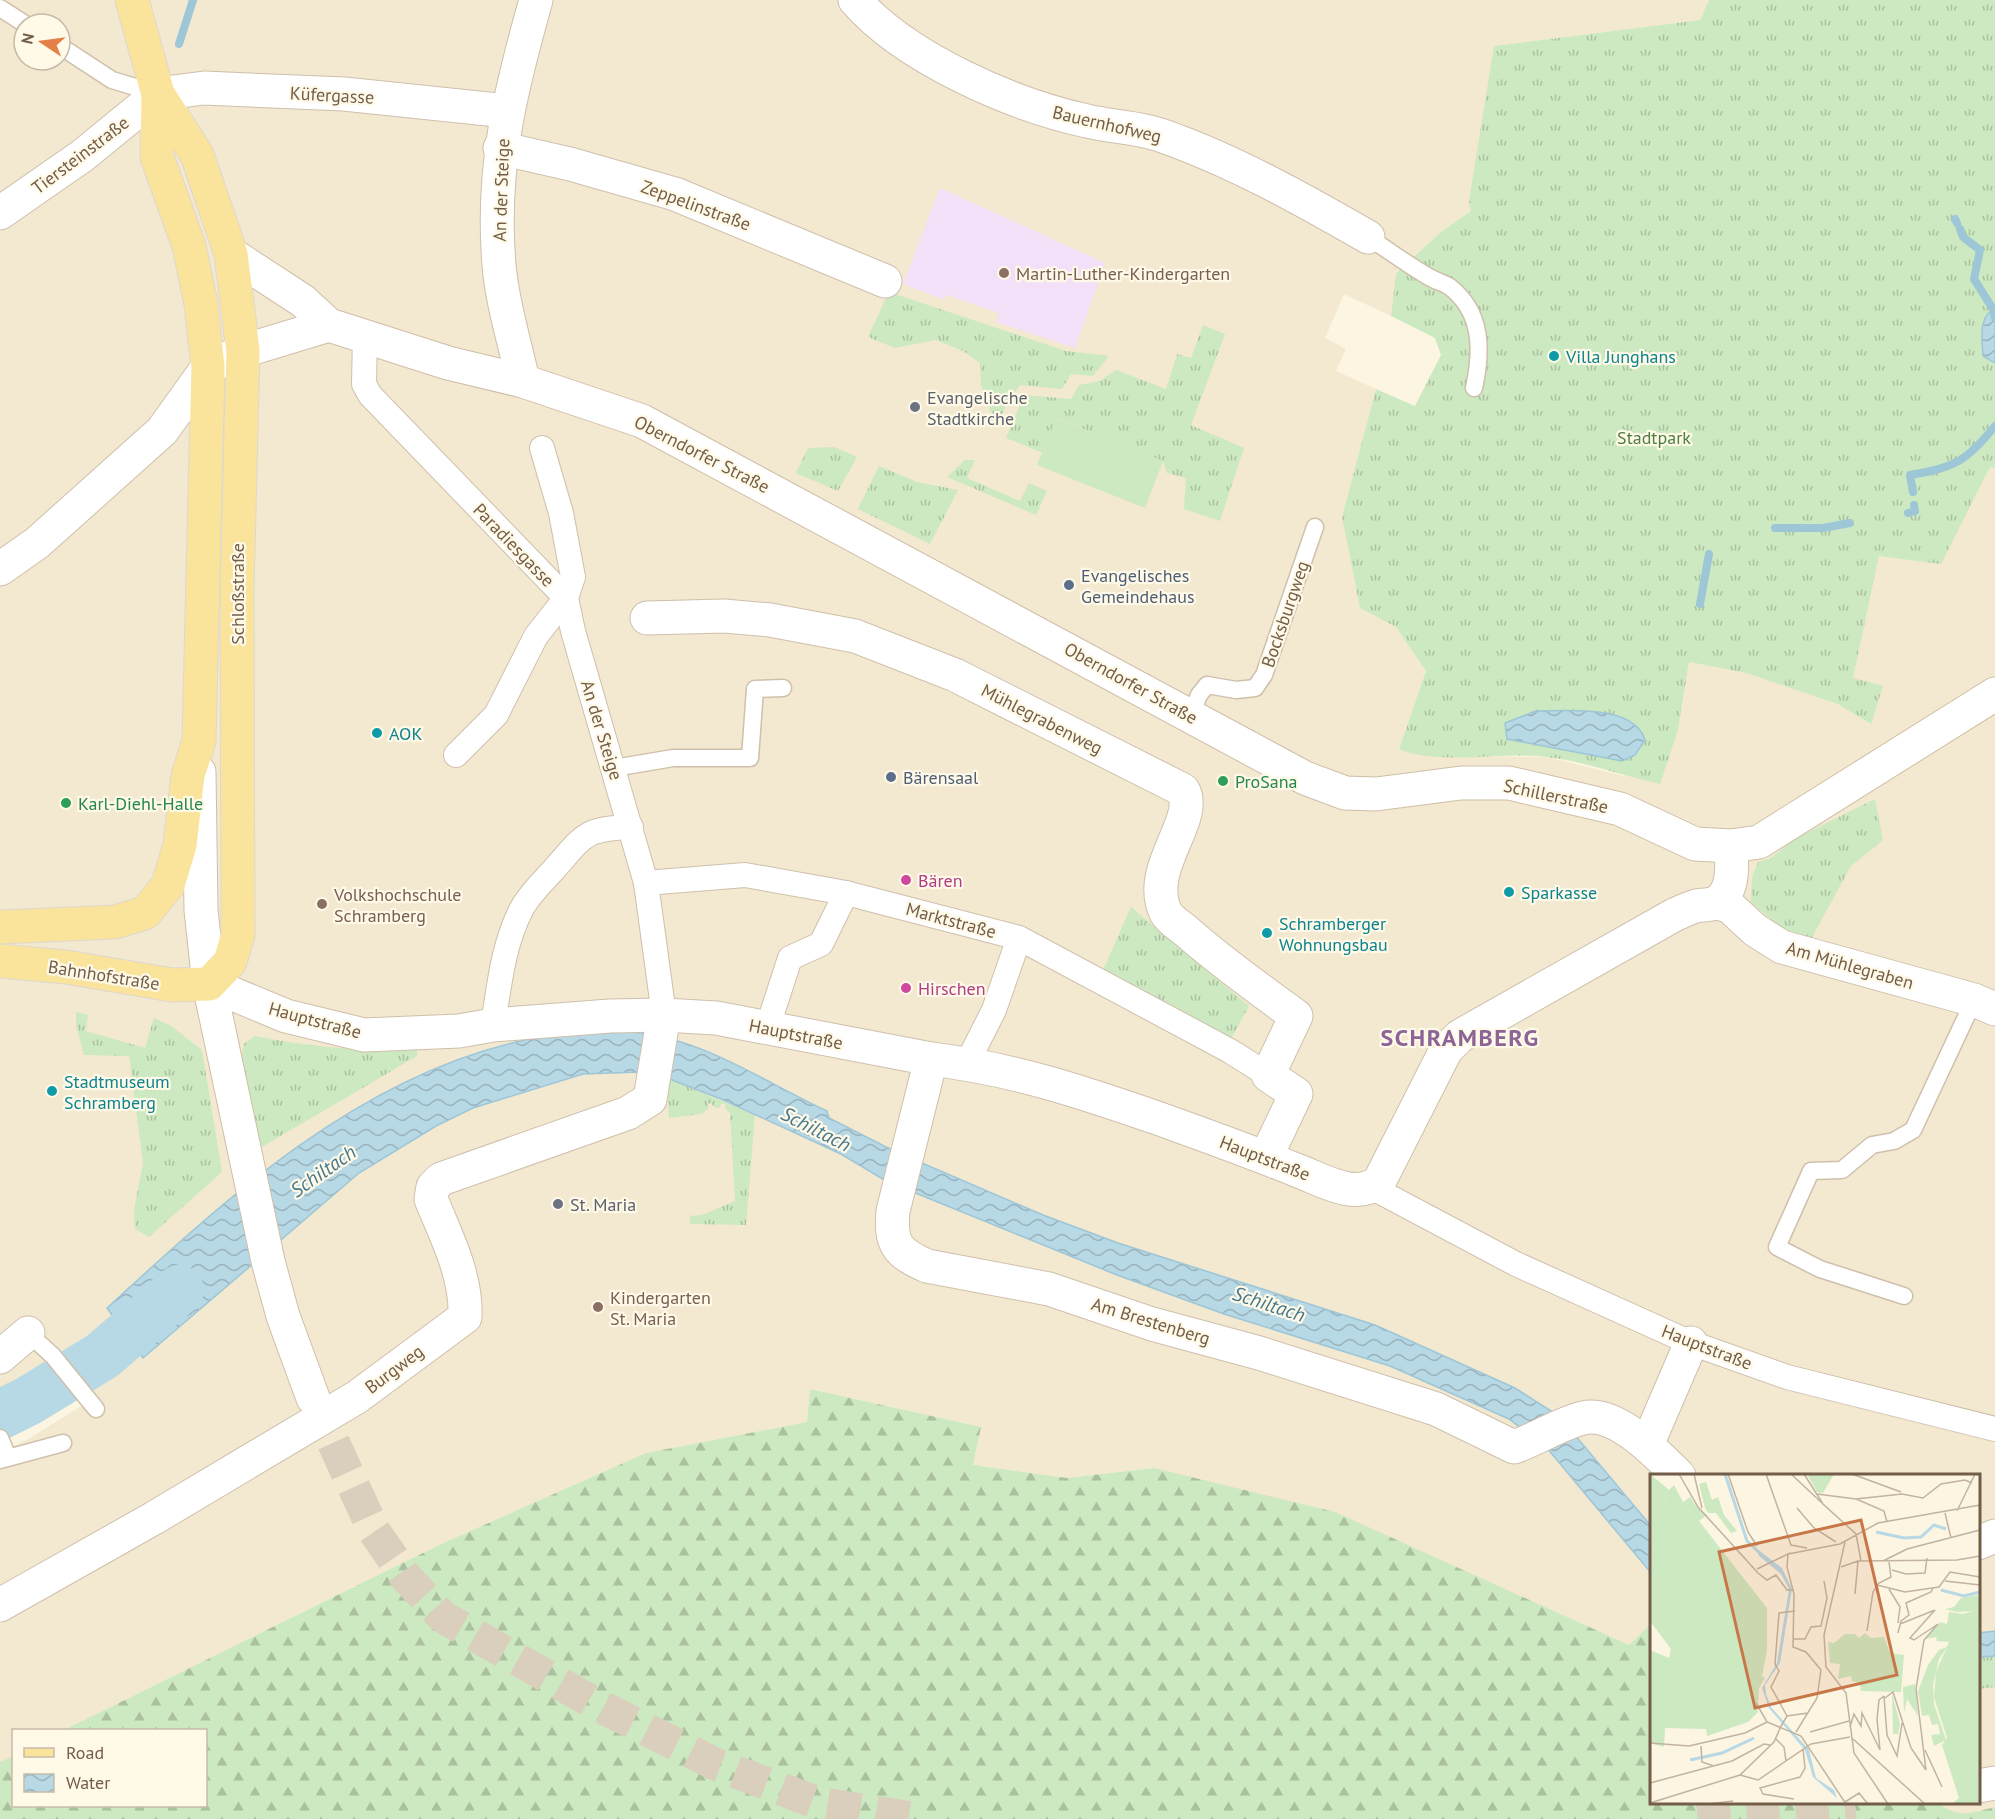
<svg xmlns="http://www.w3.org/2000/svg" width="1995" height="1819" font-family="'PT Sans',sans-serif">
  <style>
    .residential { fill: #f3e8d0; fill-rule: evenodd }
    .education { fill: #f2dff8 }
    .grass { fill: url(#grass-tufts) }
    .forest { fill: url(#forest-firs) }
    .pitch { fill: #cce9c1 }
    .water { fill: url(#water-waves); stroke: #9dc6d6; stroke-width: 1.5 }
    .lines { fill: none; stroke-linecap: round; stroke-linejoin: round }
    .stream { stroke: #9dc6d6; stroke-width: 8 }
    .river { stroke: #b7d8e5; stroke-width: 50 }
    .secondary-tunnel { stroke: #dacfbc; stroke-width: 33; stroke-dasharray: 33 16; stroke-linecap: butt }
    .service-casing { stroke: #cfc0ac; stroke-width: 19 }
    .pedestrian-casing { stroke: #cfc0ac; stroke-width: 26 }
    .minor-casing { stroke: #cfc0ac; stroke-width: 35 }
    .secondary-casing { stroke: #d0bea7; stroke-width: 35 }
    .primary-casing { stroke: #ddd8d3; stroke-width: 35 }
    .service { stroke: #fff; stroke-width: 16 }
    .pedestrian { stroke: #fff; stroke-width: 24 }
    .minor { stroke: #fff; stroke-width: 33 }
    .secondary { stroke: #fff; stroke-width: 33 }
    .primary { stroke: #fae39b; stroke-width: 33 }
    .education-dot { fill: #8d6e63; stroke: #fff9e8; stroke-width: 2 }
    .culture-dot { fill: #0f9aa8; stroke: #fff9e8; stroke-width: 2 }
    .worship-dot { fill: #6b7280; stroke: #fff9e8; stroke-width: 2 }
    .service-dot { fill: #5c6f8a; stroke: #fff9e8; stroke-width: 2 }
    .leisure-dot { fill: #2e9e5b; stroke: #fff9e8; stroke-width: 2 }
    .hotel-dot { fill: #d1479c; stroke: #fff9e8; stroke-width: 2 }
    .labels { text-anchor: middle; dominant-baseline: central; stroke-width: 4.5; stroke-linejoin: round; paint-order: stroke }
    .street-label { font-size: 18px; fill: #735d49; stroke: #fff9e8 }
    .education-label { font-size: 18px; fill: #785e54; stroke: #fff9e8; text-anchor: start }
    .culture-label { font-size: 18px; fill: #0d838f; stroke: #fff9e8; text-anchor: start }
    .worship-label { font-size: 18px; fill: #5b616d; stroke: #fff9e8; text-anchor: start }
    .park-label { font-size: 18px; fill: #4e7e43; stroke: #fff9e8 }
    .service-label { font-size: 18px; fill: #4e5e75; stroke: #fff9e8; text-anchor: start }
    .leisure-label { font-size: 18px; fill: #27864d; stroke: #fff9e8; text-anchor: start }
    .hotel-label { font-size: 18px; fill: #b23c85; stroke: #fff9e8; text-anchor: start }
    .water-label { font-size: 20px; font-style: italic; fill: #46788d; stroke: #fff9e8 }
    .district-label { font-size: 24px; font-weight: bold; letter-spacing: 1.5px; fill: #8c6496; stroke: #fff9e8 }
    .inset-river { fill: none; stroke: #b7d8e5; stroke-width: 3 }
    .inset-road { fill: none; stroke: #c1b3a0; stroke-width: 1.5 }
    .view { fill: #c87748; fill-opacity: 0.15; stroke: #c87748; stroke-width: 3 }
    .inset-edge { fill: none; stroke: #735d49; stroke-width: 3 }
  </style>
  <defs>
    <pattern id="grass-tufts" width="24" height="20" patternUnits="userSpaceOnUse" patternTransform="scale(1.5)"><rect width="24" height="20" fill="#cce9c1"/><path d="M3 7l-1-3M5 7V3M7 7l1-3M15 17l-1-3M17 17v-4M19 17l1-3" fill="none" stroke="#aac09f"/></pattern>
    <pattern id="forest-firs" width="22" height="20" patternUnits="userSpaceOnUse" patternTransform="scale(1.5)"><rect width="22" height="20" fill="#cce9c1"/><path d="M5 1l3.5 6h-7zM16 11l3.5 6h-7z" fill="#aac09f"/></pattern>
    <pattern id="water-waves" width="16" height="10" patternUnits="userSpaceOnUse" patternTransform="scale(1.5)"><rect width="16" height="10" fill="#b7d8e5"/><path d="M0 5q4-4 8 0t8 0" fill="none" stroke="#99b2bc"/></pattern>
  </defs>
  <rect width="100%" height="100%" fill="#fcf5e2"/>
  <path class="residential" d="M0,0H1709L1700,20L1495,46L1469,201L1471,211L1441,232L1396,272L1391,316L1344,294L1325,338L1346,349L1336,371L1376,389L1342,517L1360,608L1396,627L1426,671L1399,749L1423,755L1547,757L1624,776L1678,730L1689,662L1746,673L1839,704L1870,724L1853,678L1879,555L1990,467L1995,468V1807L1969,1813H1951L1936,1803L1978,1802V1476H1652L1651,1624L1629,1645L1503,1589L1154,1468L1067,1478L973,1465L981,1427L810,1389L807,1422L646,1453L439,1545L64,1730H14L13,1756L0,1762V1453L30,1438L83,1405L49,1364L0,1388ZM24,24H60V60H24Z"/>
  <polygon class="education" points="940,188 1105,263 1075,348 996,322 999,313 946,295 944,300 903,284"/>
  <g class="grass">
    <path d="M1709,0H1995V468L1990,467L1941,564L1879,556L1853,678L1883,686L1871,724L1838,704L1746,673L1689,662L1678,730L1660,784C1624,776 1582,761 1547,757C1505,751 1436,766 1399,749L1426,671L1396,627L1360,608L1342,517L1376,389L1415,406L1441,355L1435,338L1391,316L1396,273L1441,232L1471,211L1469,201L1494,46L1700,20Z"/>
    <polygon points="889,292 1066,351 1109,356 1093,376 1071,374 1062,389 1020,385 1008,401 997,428 981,386 980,363 963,351 936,340 895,348 868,337"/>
    <polygon points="1203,325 1225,334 1191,425 1244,448 1220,521 1184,509 1186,478 1167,473 1163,461 1057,418 1043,453 1006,438 1024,395 1071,399 1079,385 1100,381 1116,370 1166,389 1177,354 1191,358"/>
    <polygon points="834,447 857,457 838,491 796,473 808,448"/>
    <polygon points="965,460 975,460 967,478 1020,501 1029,483 1047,491 1036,515 947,477"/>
    <polygon points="879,466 917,482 958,490 930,544 858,509"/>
    <polygon points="1875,799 1883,840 1851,866 1811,939 1780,927 1751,902 1752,877 1758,862 1769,859 1798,837"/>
    <polygon points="1131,907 1249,1006 1231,1039 1103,970"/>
    <polygon points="76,1012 88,1015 86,1031 145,1048 154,1018 171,1026 202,1050 222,1172 149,1237 135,1229 134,1210 143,1163 129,1056 84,1055 76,1025"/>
    <path d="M255,1036C313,1047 358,1052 417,1049V1056L260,1148L241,1059L244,1044Z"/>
    <polygon points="667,1078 755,1115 746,1225 690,1224 690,1216 702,1215 735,1201 730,1113 725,1108 725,1104 721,1104 720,1108 714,1107 711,1103 708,1104 709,1108 702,1114 669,1118"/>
    <polygon points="1995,1656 1995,1687 1979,1689 1979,1657"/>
  </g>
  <path class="forest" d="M810,1389L981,1427L973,1465L1067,1478L1154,1468L1335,1512L1629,1645L1651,1624L1652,1802H1936C1959,1819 1969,1813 1995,1807V1819H0V1762L13,1756L14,1806H206V1730H64L439,1545L646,1453L807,1422Z"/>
  <polygon class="pitch" points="1056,418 1163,461 1145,508 1037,465"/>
  <g class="water">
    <path d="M1995,308V363L1983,356C1982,338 1978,317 1995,308Z"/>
    <path d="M1536,711C1567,711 1634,704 1645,740L1635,755L1622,761L1507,739L1505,723Z"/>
    <path d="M629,1032C702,1037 762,1081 827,1111L829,1118L894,1151L1043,1215L1118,1243L1375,1325L1515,1388L1559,1416L1651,1526V1573L1547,1448L1509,1419L1390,1366L1224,1314L1117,1275L886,1181L841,1154L721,1099L667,1078L639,1072L583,1074L473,1108L436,1126L359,1173L143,1358L107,1308C226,1199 354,1080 516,1042C552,1033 592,1033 629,1032Z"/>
    <polygon points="1995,1631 1995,1656 1979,1657 1979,1633"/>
  </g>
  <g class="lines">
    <g class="stream">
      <polyline points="179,44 193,0"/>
      <polyline points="1955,219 1957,223"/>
      <polyline points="1960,229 1963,237 1980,250 1974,279 1993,309 1995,318"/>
      <path d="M1913,492L1910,475C1955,467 1966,462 1995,426"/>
      <polyline points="1908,513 1915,511 1914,505"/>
      <polyline points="1775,528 1823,528 1850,523"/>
      <polyline points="1700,604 1709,554"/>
    </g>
    <polyline class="river" points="0,1415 28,1401 102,1356 179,1290"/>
    <g class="secondary-tunnel">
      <polyline points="313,1398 374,1531 405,1576 443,1617 594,1703 715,1764 818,1803 917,1819"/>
      <polyline points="1698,1819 1855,1802"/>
    </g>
    <defs>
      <g id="service">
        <polyline points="0,8 25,24"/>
        <polyline points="60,46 112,80 158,94"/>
        <path d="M1368,237C1388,250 1408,265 1429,277C1436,281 1444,283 1450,287C1483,313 1482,351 1474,388"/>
        <polyline points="1191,715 1199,695 1207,685 1236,690 1255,688 1264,675 1315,527"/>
        <polyline points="614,768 673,758 750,758 755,689 783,688"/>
        <polyline points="1904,1296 1820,1269 1777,1247 1811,1171 1842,1170 1872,1145 1894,1141 1913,1130 1974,1000"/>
        <polyline points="28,1333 53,1356 96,1409"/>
        <polyline points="0,1438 8,1457"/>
        <polyline points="0,1460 63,1443"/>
      </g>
      <g id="pedestrian">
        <polyline points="365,336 364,384 370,395 566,598"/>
        <polyline points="542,448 561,513 573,577 566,598 573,631 646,883 664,1015"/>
        <polyline points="456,755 496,715 536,636 566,598"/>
        <polyline points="646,883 745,875 846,893 1019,938 1230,1051 1268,1075"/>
        <path d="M493,1025C499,987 503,945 521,910C529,894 544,881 556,867C585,834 585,829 631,827"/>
        <polyline points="767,1029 790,958 821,944 846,893"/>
        <polyline points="967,1063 994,1010 1019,938"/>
        <polyline points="1371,1187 1516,1264 1691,1343 1787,1377 1995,1429"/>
      </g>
      <g id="minor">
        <path d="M855,0C905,58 1013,105 1087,121C1111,127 1139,127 1163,136C1234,161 1302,199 1368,237"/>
        <polyline points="500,148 570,164 675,194 885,281"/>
        <polyline points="0,213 82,156 158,94 204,88 344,94 507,111"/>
        <path d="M523,381C515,343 502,303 499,265C491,168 510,92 536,0"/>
        <polyline points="0,569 37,543 162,431 208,367"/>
        <path d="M647,618L724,616L770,620L855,636L955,675L1183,790C1200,820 1144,868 1166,913C1170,920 1180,926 1186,931C1221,962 1259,989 1296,1016L1268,1075L1296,1094L1266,1157"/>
        <polyline points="1716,903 1729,906 1755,930 1782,947 1974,1000 1995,1009"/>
        <path d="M209,984L286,1016L364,1035L459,1031L493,1025L610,1016L664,1015L716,1018L931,1059C1014,1069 1082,1092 1160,1119C1207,1136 1255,1153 1301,1172C1325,1181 1355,1200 1379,1182L1446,1050L1460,1036L1674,915C1681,912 1689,908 1696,906C1702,905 1710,905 1715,903C1735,893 1732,864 1731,846"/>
        <path d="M931,1059L893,1211C890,1244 897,1253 927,1266L1049,1289L1152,1324L1259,1353L1436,1409L1514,1447C1537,1439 1559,1424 1583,1418C1616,1410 1658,1455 1679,1476"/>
        <polyline points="0,1357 28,1333"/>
        <polyline points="1647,1445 1691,1343"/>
        <polyline points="1978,1543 1995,1536"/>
        <path d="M0,1605L154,1518L357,1397L465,1317C467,1276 446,1236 431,1199L433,1187L441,1179L628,1113L650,1099L664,1015"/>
      </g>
      <g id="secondary">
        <polyline points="231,254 303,301 329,325 448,363 523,381 642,421 1305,778 1345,793 1376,794 1461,783 1509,783 1620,809 1695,844 1731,846 1759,842 1995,694"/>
        <polyline points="208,367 243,351 329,325"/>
        <polyline points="199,772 201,910 209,984 268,1261 283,1316 313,1398"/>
        <polyline points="1978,1786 1995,1783"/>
      </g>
      <g id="primary">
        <polyline points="0,927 115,922 145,913 168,885 180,845 188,775 199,741 208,367 201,304 189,246 157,157 158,94"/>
        <polyline points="0,961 66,967 172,985 209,984 230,962 238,935 237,591 243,351 231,254 197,155 158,94 132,0"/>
      </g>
    </defs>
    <use href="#service" class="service-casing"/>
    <use href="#pedestrian" class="pedestrian-casing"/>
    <use href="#minor" class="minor-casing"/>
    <use href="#secondary" class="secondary-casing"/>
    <use href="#primary" class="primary-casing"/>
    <use href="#service" class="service"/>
    <use href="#pedestrian" class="pedestrian"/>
    <use href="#minor" class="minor"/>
    <use href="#secondary" class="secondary"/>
    <use href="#primary" class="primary"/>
  </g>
  <g class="education-dot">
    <circle cx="1004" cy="273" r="6"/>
    <circle cx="322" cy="904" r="6"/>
    <circle cx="598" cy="1307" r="6"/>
  </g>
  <g class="culture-dot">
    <circle cx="1554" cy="356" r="6"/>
    <circle cx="377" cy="733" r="6"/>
    <circle cx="1509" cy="892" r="6"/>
    <circle cx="1267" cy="933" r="6"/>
    <circle cx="52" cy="1091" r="6"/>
  </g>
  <g class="worship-dot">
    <circle cx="915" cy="407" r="6"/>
    <circle cx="558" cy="1204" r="6"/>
  </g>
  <g class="service-dot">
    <circle cx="1069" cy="585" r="6"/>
    <circle cx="891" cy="777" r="6"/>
  </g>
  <g class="leisure-dot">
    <circle cx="1223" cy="781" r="6"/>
    <circle cx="66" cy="803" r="6"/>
  </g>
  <g class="hotel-dot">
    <circle cx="906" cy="880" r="6"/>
    <circle cx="906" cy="988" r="6"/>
  </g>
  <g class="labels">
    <g class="street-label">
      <text transform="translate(332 95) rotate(3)">Küfergasse</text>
      <text transform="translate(1107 124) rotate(13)">Bauernhofweg</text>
      <text transform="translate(80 155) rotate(-37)">Tiersteinstraße</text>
      <text transform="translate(501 190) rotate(-88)">An der Steige</text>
      <text transform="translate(696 205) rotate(20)">Zeppelinstraße</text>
      <text transform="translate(702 454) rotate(27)">Oberndorfer Straße</text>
      <text transform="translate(514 545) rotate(46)">Paradiesgasse</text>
      <text transform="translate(237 594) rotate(-90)">Schloßstraße</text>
      <text transform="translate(1285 614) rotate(-71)">Bocksburgweg</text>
      <text transform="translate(1131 683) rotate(29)">Oberndorfer Straße</text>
      <text transform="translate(1042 719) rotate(27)">Mühlegrabenweg</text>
      <text transform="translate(602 730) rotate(73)">An der Steige</text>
      <text transform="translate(1556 796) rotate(12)">Schillerstraße</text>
      <text transform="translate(951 920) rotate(15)">Marktstraße</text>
      <text transform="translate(1850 965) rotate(16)">Am Mühlegraben</text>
      <text transform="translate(104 975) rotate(9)">Bahnhofstraße</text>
      <text transform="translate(315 1020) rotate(15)">Hauptstraße</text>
      <text transform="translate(796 1034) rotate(11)">Hauptstraße</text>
      <text transform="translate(1265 1158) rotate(21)">Hauptstraße</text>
      <text transform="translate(1151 1321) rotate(17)">Am Brestenberg</text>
      <text transform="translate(1707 1347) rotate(21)">Hauptstraße</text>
      <text transform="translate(394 1369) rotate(-37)">Burgweg</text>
    </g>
    <g class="education-label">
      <text x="1016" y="273">Martin-Luther-Kindergarten</text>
      <text x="334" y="894">Volkshochschule<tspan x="334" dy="21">Schramberg</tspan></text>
      <text x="610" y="1297">Kindergarten<tspan x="610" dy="21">St. Maria</tspan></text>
    </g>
    <g class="culture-label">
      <text x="1566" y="356">Villa Junghans</text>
      <text x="389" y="733">AOK</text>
      <text x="1521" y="892">Sparkasse</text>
      <text x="1279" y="923">Schramberger<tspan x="1279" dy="21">Wohnungsbau</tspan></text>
      <text x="64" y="1081">Stadtmuseum<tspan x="64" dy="21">Schramberg</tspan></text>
    </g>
    <g class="worship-label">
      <text x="927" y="397">Evangelische<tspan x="927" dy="21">Stadtkirche</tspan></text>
      <text x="570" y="1204">St. Maria</text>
    </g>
    <g class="park-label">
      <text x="1654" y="437">Stadtpark</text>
    </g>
    <g class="service-label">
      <text x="1081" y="575">Evangelisches<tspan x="1081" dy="21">Gemeindehaus</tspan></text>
      <text x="903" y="777">Bärensaal</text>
    </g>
    <g class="leisure-label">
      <text x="1235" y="781">ProSana</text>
      <text x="78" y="803">Karl-Diehl-Halle</text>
    </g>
    <g class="hotel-label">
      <text x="918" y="880">Bären</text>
      <text x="918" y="988">Hirschen</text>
    </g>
    <g class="water-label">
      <text transform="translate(816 1129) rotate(27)">Schiltach</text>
      <text transform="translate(323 1171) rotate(-35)">Schiltach</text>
      <text transform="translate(1269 1304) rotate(18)">Schiltach</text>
    </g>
    <g class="district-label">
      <text x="1460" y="1037">SCHRAMBERG</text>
    </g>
  </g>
  <g transform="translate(1650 1474)">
    <rect width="330" height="330" fill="#fcf5e2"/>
    <path d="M0,0L19,16L14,21L18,31L11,44L40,23L46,32L6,54L11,65L0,75ZM56,8L62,26L68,23L74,41L87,57L81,59L66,39H58L55,34L49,10ZM328,121L330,134L325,137L307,138L295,135L304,133L311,124ZM215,159L221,164L234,163L240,179L254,181L251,218L211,217L210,209L202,207L201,202L188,205L190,190L180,189L178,168L184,169L195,160H205L209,164ZM297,173L289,185L283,211L284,230L296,266L284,272L281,261L290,260L288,250L282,251L279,241L272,242L268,217L278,191L289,176Z" fill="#cce9c1"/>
    <path d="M24,11L33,28L11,45L9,38L18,31L14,21ZM46,32L57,41L49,47L117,134V177L112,202L115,204L109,214L108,238L98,248L57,262L56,255L15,254L14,273L0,269V176L19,184L21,175L0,147V75L11,65L5,54ZM330,135V330H302L309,324L292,271L297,264L284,223L286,198L299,168L287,167L286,163L276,165L290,148L297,150L299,138L313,140ZM265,210L268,242L257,225L254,239L253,213ZM242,219L250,250L248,260H243Z" fill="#cce9c1"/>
    <path d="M157,0H184L173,19L167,18Z" fill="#cce9c1"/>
    <path d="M111,78L132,94L142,115L130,189L115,211L116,220L121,233L159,276L166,304L184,316L187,324L163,303L155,276L119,234L112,214L127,189L139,115L131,100L108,81Z" fill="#b7d8e5"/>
    <path class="inset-river" d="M75,0L97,67L113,82M226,58L254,64L271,63L284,51L296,55M291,116L314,122L330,118M40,286L72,279L104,264"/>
    <path class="inset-road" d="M29,0L48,33L108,99L117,106L126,101L137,116H144M44,0L52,34M78,0L98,58L107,72M116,0L141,71L157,74M141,0L172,29M154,0L173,30L206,60L211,87M202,0L251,18M167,20L206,25M147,34L164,54L186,68M307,37L325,0M295,39L301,64M237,48L234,37L206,25L252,20L273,24L291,10L315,6L322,9M195,68L174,161L176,193L196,219L204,279L238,330M138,80L137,93L144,120L143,173L156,178L171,196M138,80L190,70L228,49L330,31M233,87L257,75L330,56M191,93L208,87L307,86L330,82M107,95L140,79M242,96L256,100L275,99L277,84M295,107L330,111M227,111L255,118L289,113L300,98L330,103M239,115L250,133L248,149M205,120L208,87M217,157L223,118L229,109L241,103L239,88M248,159L251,147L259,141L256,129L281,118L283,114M143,165H155L161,153L171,152L177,124L174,107M234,222L237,261L247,282L252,249M235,224L243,218L261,274L276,296L266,215L274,166L288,150L264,166L260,164L285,136L250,150M106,229L117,248L151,262L196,330M137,242L121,213L129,197L125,190L129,139L145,137M131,252L137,242L158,239M200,253L204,240L211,252L212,239L230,276M146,258L167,224L171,196M160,258L199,247M126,265L134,273L136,287M203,265L275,330M0,269L39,272L95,259L117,248M51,272L52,288L64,292M230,276L227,245L229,226L234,222M275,276L292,313M90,301L108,306L161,270L200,263M0,309L82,287L114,270L120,271M144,325L113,320L110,314L150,303L155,294L153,275M195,328L209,319L218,330M0,329L90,301L124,268L131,252M58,330L83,327"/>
    <path class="view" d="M211,46L247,201L105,234L69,78Z"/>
    <rect width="330" height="330" class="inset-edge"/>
  </g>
  <rect x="12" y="1729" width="195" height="78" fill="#fff9e8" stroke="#c7bba8" stroke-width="1.5"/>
  <rect x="24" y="1748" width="30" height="9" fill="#fae39b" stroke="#c7bba8" stroke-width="1.5"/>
  <text x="66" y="1759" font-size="18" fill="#735d49">Road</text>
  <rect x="24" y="1774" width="30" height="18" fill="url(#water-waves)" stroke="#c7bba8" stroke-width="1.5"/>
  <text x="66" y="1789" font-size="18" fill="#735d49">Water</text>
  <g transform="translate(42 42) rotate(283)"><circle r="28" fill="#fff9e8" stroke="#c7bba8" stroke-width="1.5"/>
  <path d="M0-4.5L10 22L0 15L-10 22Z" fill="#e58048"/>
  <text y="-9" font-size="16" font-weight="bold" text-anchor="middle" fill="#735d49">N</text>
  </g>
</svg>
